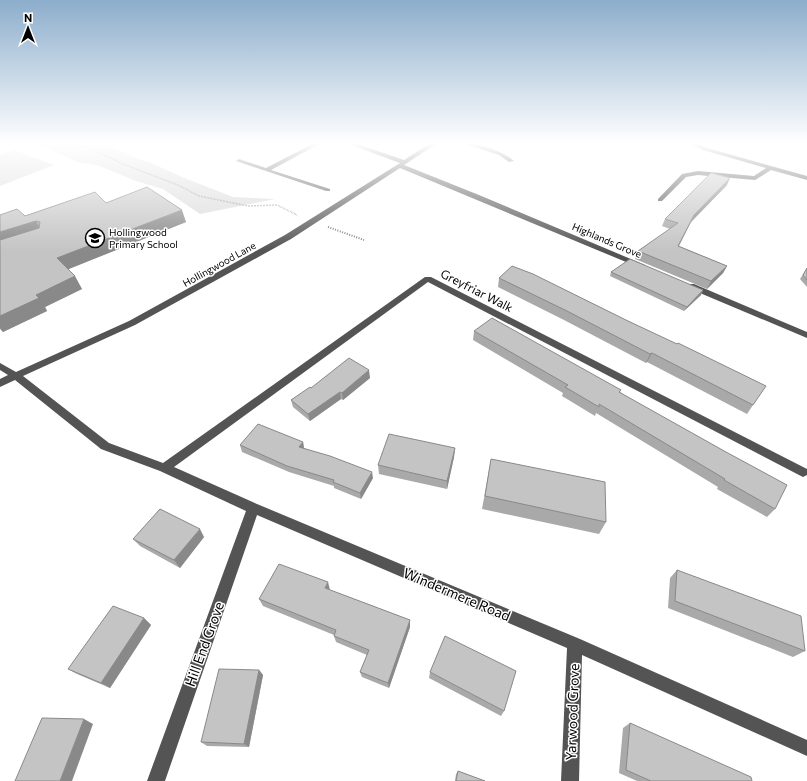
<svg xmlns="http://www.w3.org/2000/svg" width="807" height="781" font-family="Commissioner,sans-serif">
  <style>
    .green { fill: #dbdbdb }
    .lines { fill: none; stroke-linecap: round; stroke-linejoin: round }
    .path-far1 { stroke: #767676; stroke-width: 1.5; stroke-dasharray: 0.5 1; stroke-linecap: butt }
    .path { stroke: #767676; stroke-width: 2; stroke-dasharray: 1 1.5; stroke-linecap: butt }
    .minor { fill: #545454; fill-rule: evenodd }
    .wall { fill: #a9a9a9 }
    .shaded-wall { fill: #898989 }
    .building { fill: #c4c4c4; stroke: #898989 }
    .labels { text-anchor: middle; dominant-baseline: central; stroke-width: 3; stroke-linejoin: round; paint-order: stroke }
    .far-poi-label { font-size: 10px; fill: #000; stroke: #fff; text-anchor: start }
    .far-street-label { font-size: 10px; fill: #000; stroke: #fff }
    .street-label { font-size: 12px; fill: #000; stroke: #fff }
    .near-street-label { font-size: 14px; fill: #000; stroke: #fff }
  </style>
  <rect width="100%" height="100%" fill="#fff"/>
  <g class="green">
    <polygon points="33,142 96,142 114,148 131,156 156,165 182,177 233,197 275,199 200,214 163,189 136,181 97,165 77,162 50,149"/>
    <polygon points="14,150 54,165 0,186 0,155"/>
  </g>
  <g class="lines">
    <polyline class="path-far1" points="68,142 94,150 123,164 178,185 199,196 248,206 277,205 297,215"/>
    <polyline class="path" points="328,227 364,240"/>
    <g class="minor">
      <polygon points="316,142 323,142 271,170 330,189 330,191 326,191 236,161 239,159 266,168"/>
      <polygon points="343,142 352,142 404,160 432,142 439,142 404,165 479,195 645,265 644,267 638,267 400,168 291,239 135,325 23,376 109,443 163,463 425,277 431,277 807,469 807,475 803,477 799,475 428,282 174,467 257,504 580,639 807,740 807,756 582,655 579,781 561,781 567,648 257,515 165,781 147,781 246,511 160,471 101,449 15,380 0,387 0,379 8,375 0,370 0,363 16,372 129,321 285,235 400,163"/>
      <path d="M459,142C475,142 502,150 514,161L509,162L499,155Z"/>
      <polygon points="687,142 695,142 707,148 807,176 807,180 771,170 755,180 698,175 686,177 662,201 658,201 658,199 682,174 698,171 754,176 766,168 703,150"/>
      <polygon points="688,284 694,284 807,332 807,338 688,288"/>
    </g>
  </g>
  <g class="wall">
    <polygon points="727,185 691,222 679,246 727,266 723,273 707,289 635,259 638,251 670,229 662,226 665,219"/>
    <polygon points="106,203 186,222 68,269 82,289 45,307 47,311 3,332 0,329 0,215 25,216"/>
    <polygon points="807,268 807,287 800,279"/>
    <polygon points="611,272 703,290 701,295 684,311 610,276"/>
    <polygon points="499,278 628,321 753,405 747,414 647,362 646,363 564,320 498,287"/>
    <polygon points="474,331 621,390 620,392 775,509 767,517 717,489 718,487 596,413 595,416 562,396 563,393 473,340"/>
    <polygon points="370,378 343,400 341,399 310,421 293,407 291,400 311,388"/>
    <polygon points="303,442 304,448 373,478 361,499 334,488 334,486 289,472 242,452 240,445"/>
    <polygon points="455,448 454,457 447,489 379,474 378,465"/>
    <polygon points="491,459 606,522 599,534 482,509"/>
    <polygon points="204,537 180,568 140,546 133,539"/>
    <polygon points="677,570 805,651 793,657 668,608 670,578"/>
    <polygon points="330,590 410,620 410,627 389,688 362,677 360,672 367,655 336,642 334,636 334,635 263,606 259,599"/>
    <polygon points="144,618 151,625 110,688 77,674 68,669"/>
    <polygon points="259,670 263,675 249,747 207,746 201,742"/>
    <polygon points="430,672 504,711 501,716 429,678"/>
    <polygon points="630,723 752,781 637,781 619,773 623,728"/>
    <polygon points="458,771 485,781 455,781 456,774"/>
  </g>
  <g class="shaded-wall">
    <polygon points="730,178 727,185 691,222 675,253 694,215"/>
    <polygon points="182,210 186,222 64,271 57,258"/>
    <polygon points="36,221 43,234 0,247 0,232"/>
    <polygon points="727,266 723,273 707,289 711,281"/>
    <polygon points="75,276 82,289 45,307 47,311 3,332 0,328 0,316 36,295"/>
    <polygon points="703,290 701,295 684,311 687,307"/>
    <polygon points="652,353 647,362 646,363 650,354"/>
    <polygon points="369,370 370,378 343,400 342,393"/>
    <polygon points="340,392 341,399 310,421 308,414"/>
    <polygon points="303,442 304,449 299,447"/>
    <polygon points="455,448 454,457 447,489 447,481"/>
    <polygon points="372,472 373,478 361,499 360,493"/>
    <polygon points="200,529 204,537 180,568 174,560"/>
    <polygon points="328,582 330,590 325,588"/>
    <polygon points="144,618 151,625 110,688 101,683"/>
    <polygon points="410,620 410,627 389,688 388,683"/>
    <polygon points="259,670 263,675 249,747 244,744"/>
    <polygon points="84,719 93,724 72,781 60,781"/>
  </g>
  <g class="building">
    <polygon points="711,173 730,178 694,215 678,246 727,266 711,281 638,251 678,223 665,219"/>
    <polygon points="147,187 182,210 57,258 75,276 36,295 39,298 0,316 0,240 39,228 40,222 36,221 0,232 0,215 17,209 25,216 95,192 106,203"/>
    <polygon points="630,259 703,290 687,307 611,272"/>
    <polygon points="512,266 533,274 628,321 677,344 678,343 766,386 753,405 652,353 650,354 567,311 499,278"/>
    <polygon points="807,268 807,280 803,275"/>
    <polygon points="492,318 621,390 619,392 726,452 787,485 775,509 724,480 725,479 599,404 599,407 565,387 568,385 474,331"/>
    <polygon points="349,358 369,370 342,393 340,392 308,414 291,400 310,387 311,388"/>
    <polygon points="258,424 303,442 299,447 330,456 372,472 360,493 333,482 334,480 287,466 240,445"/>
    <polygon points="389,434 455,448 447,481 378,465"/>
    <polygon points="491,459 605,482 606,522 485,496"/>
    <polygon points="160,509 200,529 174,560 133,539"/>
    <polygon points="279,564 328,582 325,588 410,620 388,683 360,672 369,650 334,636 336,630 259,599"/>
    <polygon points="677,570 801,616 805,651 675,601"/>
    <polygon points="113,606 144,618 101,683 68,669"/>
    <polygon points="445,636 516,671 504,711 430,672"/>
    <polygon points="219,669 259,670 244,744 201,742"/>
    <polygon points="42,718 84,719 60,781 15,781"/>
    <polygon points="630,723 751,777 752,781 651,781 626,770"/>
    <polygon points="458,771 485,781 456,781"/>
  </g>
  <linearGradient id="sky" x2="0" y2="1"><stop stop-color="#8cadcc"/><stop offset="0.57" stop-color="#fff"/><stop offset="1" stop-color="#fff" stop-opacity="0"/></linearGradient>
  <rect width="807" height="251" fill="url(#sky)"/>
  <defs>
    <symbol id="school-ring" viewBox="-11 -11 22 22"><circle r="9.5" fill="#fff" stroke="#000" stroke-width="1.5"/><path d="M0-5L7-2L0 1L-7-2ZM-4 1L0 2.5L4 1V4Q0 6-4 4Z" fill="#000"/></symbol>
  </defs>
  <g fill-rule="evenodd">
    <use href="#school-ring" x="84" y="227" width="22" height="22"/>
  </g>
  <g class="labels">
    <g class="far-poi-label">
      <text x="109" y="232">Hollingwood<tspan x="109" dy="12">Primary School</tspan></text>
    </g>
    <g class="far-street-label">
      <text transform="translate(607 240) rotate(23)">Highlands Grove</text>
      <text transform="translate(219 264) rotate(-29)">Hollingwood Lane</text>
    </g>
    <g class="street-label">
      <text transform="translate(477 290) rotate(27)">Greyfriar Walk</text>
    </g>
    <g class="near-street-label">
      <text transform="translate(457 594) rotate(23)">Windermere Road</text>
      <text transform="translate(204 644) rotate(-70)">Hill End Grove</text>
      <text transform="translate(572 712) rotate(-88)">Yarwood Grove</text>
    </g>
  </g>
  <g transform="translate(28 28)" stroke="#ffffff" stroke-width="3" paint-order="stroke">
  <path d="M0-3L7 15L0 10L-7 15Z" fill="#000000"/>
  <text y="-6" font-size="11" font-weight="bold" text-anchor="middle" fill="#000000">N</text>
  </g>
</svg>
